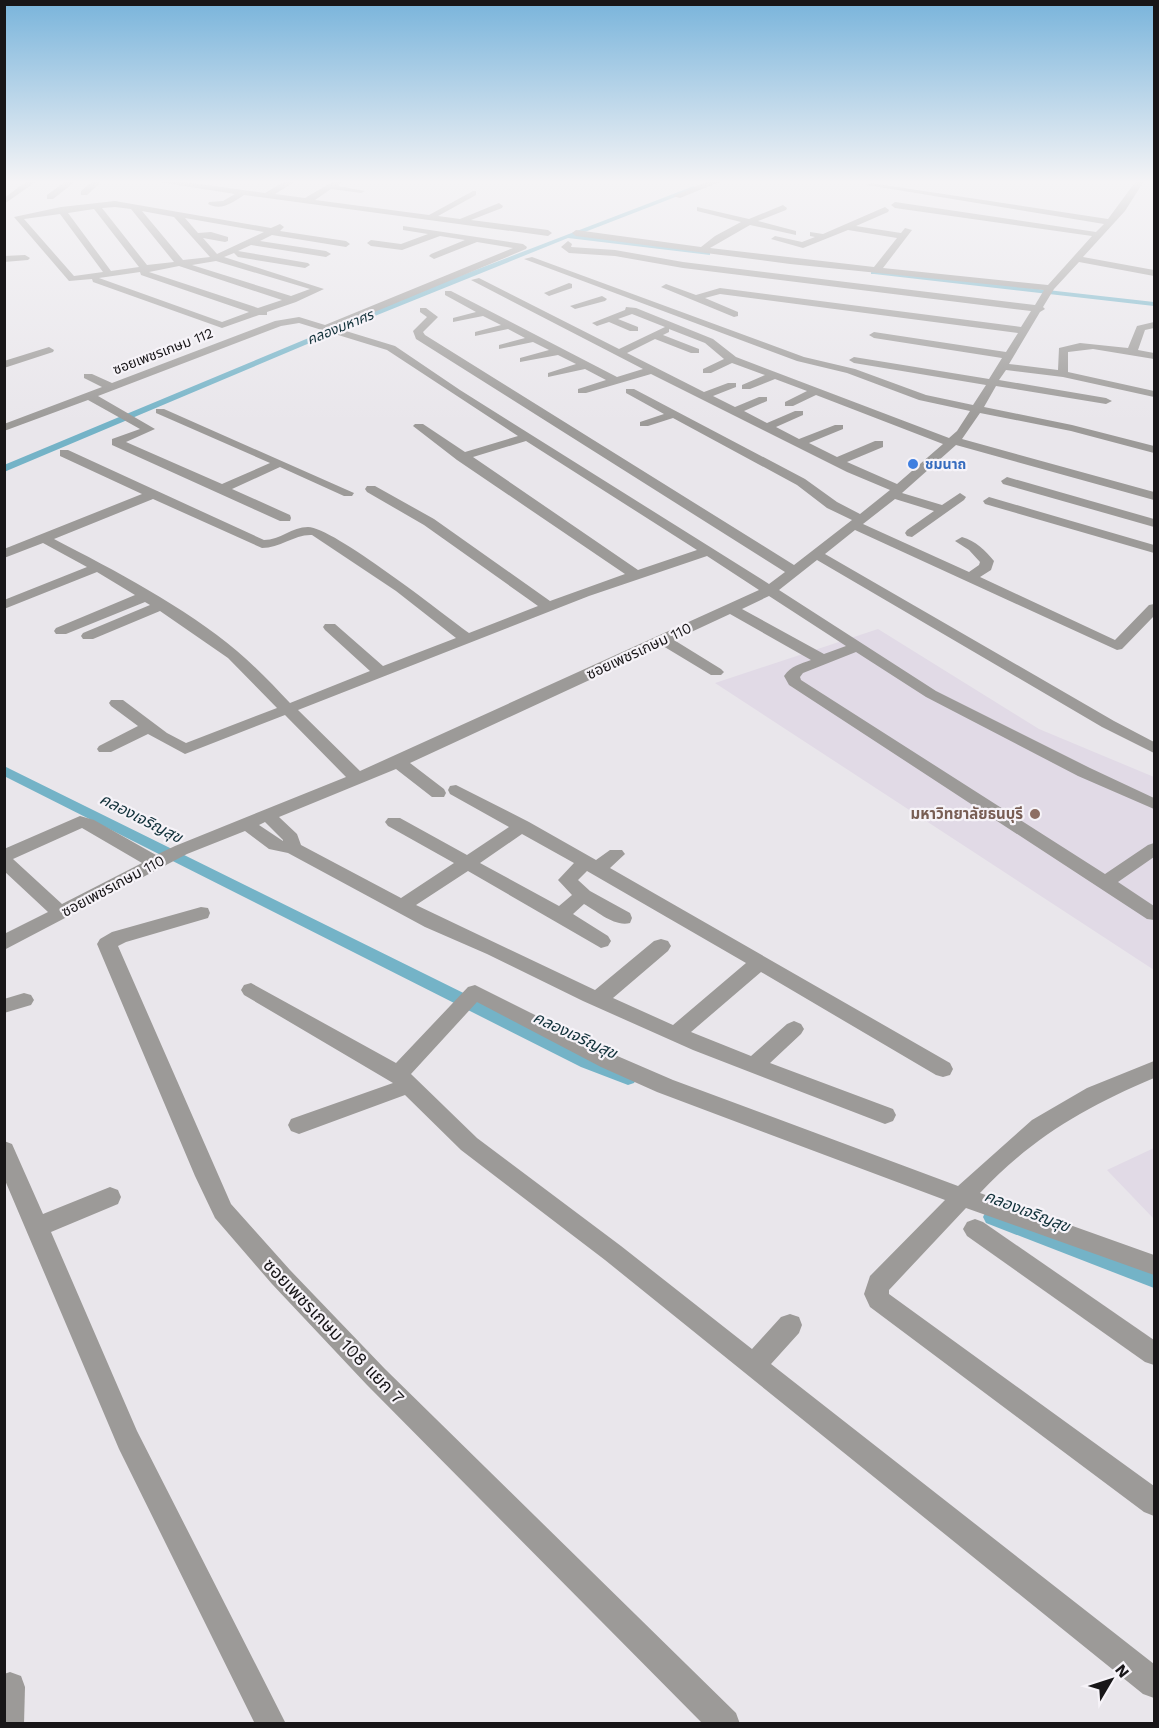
<svg xmlns="http://www.w3.org/2000/svg" width="1159" height="1728" font-family="'Work Sans','Noto Sans Thai',sans-serif">
  <style>
    .built { fill: #e1dae6 }
    .lines { fill: none; stroke-linecap: round; stroke-linejoin: round }
    .canal { fill: #74b3c7; fill-rule: evenodd }
    .minor { fill: #9c9a98; fill-rule: evenodd }
    .shop-dot { fill: #3f7fe0; stroke: #f6f3f8; stroke-width: 2 }
    .education-dot { fill: #8d6e63; stroke: #f6f3f8; stroke-width: 2 }
    .labels { text-anchor: middle; dominant-baseline: central; stroke-width: 4.5; stroke-linejoin: round; paint-order: stroke }
    .far-water-label { font-size: 14px; font-style: italic; fill: #103039; stroke: #f6f3f8 }
    .far-street-label { font-size: 14px; fill: #181618; stroke: #f6f3f8 }
    .far-shop-label { font-size: 14px; font-weight: bold; fill: #366cbe; stroke: #f6f3f8; text-anchor: start }
    .street-label { font-size: 15px; fill: #181618; stroke: #f6f3f8 }
    .education-label { font-size: 15px; font-weight: bold; fill: #785e54; stroke: #f6f3f8; text-anchor: end }
    .water-label { font-size: 16px; font-style: italic; fill: #103039; stroke: #f6f3f8 }
    .near-street-label { font-size: 18px; fill: #181618; stroke: #f6f3f8 }
  </style>
  <rect width="100%" height="100%" fill="#e9e6eb"/>
  <g class="built">
    <polygon points="878,629 1039,729 1154,777 1154,970 715,683"/>
    <polygon points="1154,1148 1154,1219 1107,1170"/>
  </g>
  <g class="lines">
    <g class="canal">
      <polygon points="694,186 696,189 577,235 707,251 710,251 710,255 568,238 350,326 4,472 4,465 431,287"/>
      <polygon points="871,270 1154,302 1154,306 874,274 871,274"/>
      <polygon points="4,766 593,1057 634,1073 637,1078 634,1083 628,1085 581,1067 4,776"/>
      <polygon points="993,1209 1154,1270 1154,1288 986,1223 983,1217 986,1211"/>
    </g>
    <g class="minor">
      <polygon points="27,181 37,181 4,204 4,198"/>
      <polygon points="66,181 76,181 53,199 47,199 47,195"/>
      <polygon points="93,181 102,181 87,195 81,195 81,191"/>
      <path d="M152,181H178L265,193L285,181H296L275,194L305,198L334,181H344L338,186L365,191L361,193L331,189L315,200L429,215L473,191H476V195L438,216L460,219L499,203L503,206L502,208L471,220L548,230L552,233L548,236L244,195C232,203 221,211 208,204L209,202L223,201L235,194Z"/>
      <polygon points="709,181 722,181 680,198 673,196"/>
      <path d="M1136,181H1144L1125,211L1083,257L1154,270V276L1079,262L1054,289L1043,307L1045,309L1040,312L1009,364L1058,370L1059,348L1080,343L1128,348L1137,326L1154,322V328L1145,330L1138,350L1154,353V359L1093,349L1068,352V372L1154,391V397L1063,377L1006,370L999,380L1106,398L1112,401L1106,404L996,386L984,407L1072,425L1154,446V453L1071,431L980,413L962,439L1154,492V500L956,445L902,493L942,505L960,493L966,497L964,500L912,537L907,536L905,533L907,530L934,511L895,499L863,524L969,572L979,565L980,562L969,550L955,541L962,537C976,541 985,550 994,561L991,570L980,577L1115,640L1149,605L1154,604V616L1122,649L1117,650L855,530L825,554L1114,721L1154,742V753L1102,727L817,560L779,590L936,691L1090,768L1154,798V809L1078,776L926,697L856,652L803,673L800,677L801,680L1105,874L1148,845L1154,843V857L1118,882L1154,906V920L1147,919L789,685L784,676C791,666 800,664 811,660L730,614L674,640L721,669L724,672L721,675H711L663,646L410,763L444,789L446,793L444,797H432L396,769L279,817L297,834L301,845L401,898L454,863L388,826L385,822L388,818H400L467,855L509,827L450,794L448,790L450,786L456,785L529,822L596,860L610,850H622L625,854L610,868L950,1063L953,1069L950,1075L943,1077L936,1075L761,972L691,1032L751,1056L787,1024L794,1021L801,1024L804,1029L801,1034L770,1063L893,1109L896,1115L893,1121L885,1124L877,1121L693,1050L583,1001L487,954L425,927L288,853L269,849L245,831L187,854L4,950V934L48,912L4,871V849L80,816L94,820L156,855L175,846L346,777L285,715L185,754L148,734L111,752H99L97,749L99,746L138,726L111,706L109,703L111,700H123L167,733L186,743L277,708L228,658L160,611L93,639H83L81,636L83,633L150,605L145,602L66,634H56L54,631L56,628L135,595L97,572L4,609V600L87,567L43,543L4,558V549L142,494L60,456V450H68L264,540C280,540 292,527 308,527C333,527 443,614 469,633L538,606L424,525L367,492L365,489L367,486H375L434,519L550,601L625,574L457,460L413,426L415,424H423L465,452L518,436L387,350L299,323L281,326L98,396L155,429L126,442L222,484L270,463L156,413V409H164L354,493L352,496H344L280,467L232,489L290,515L291,518L290,521H280L112,445V439L140,429L88,400L4,431V424L102,387L84,378V374H92L112,383L275,321L299,317L325,325L513,248L477,242L434,259L429,256L431,254L465,240L440,236L402,250L371,246L367,243L371,240L401,244L428,234L403,230V226L523,244L527,247L526,249L336,328L395,346L460,390L769,584L785,572L416,339L413,331L427,317L420,312V308H426L438,317L423,332L425,335L794,565L852,520L827,508L797,485L673,418L648,426H640V422L664,414L626,393V389H634L805,479L837,502L860,514L890,490L847,472L651,374L586,393H578V389L606,380L585,369L548,377V373L576,364L558,355L520,362V358L549,350L533,342L499,349V345L525,338L508,329L475,336V332L501,325L483,316L453,322V318L476,312L445,295V291H451L617,377L643,369L471,280L479,278L619,349L665,327L632,314L618,319L638,327V331H630L609,322L597,326L592,323L625,310L626,307L636,308L713,339L736,357L949,438L957,431L970,411L919,400L847,373L797,361L524,259L532,257L804,357L855,369L926,395L973,405L986,385L854,363L849,360L854,357L989,379L1002,358L874,338L869,335L874,332L1006,352L1018,333L720,294L705,298L738,312V316L734,317L661,287L666,284L696,295L720,288L1021,327L1031,311L683,268L615,256L569,253L561,247L568,241L572,244L571,247L615,250L683,262L1035,305L1044,290L790,264L576,236L572,233L576,230L701,247L715,236L741,222L697,211V207L749,219L783,205L787,208L786,210L758,221L796,231V235L750,225L710,248L874,267L897,238L848,230L803,248L771,239L775,236L802,242L815,237L810,236V232L823,234L885,207L889,210L888,212L856,226L901,233L905,228L912,230L883,268L1048,285L1092,236L895,208L891,205L895,202L1096,232L1104,224L867,185L871,183L1108,219ZM669,329L705,343L724,359L703,369V373H711L732,363L765,375L742,385V389H750L775,379L807,391L785,402V406H793L816,395L943,444L897,484L847,462L883,447V441H875L837,457L809,443L843,429V425H835L799,439L776,427L803,415V411H795L767,423L744,411L767,401V397H759L735,407L713,396L736,387V383H728L704,392L627,353L655,339L691,353H699V349L663,335L669,332ZM526,441L697,550L638,570L473,457ZM153,499L262,548C280,548 295,534 312,535L396,591L456,638L383,666L335,624H325L323,627L325,630L370,671L290,703C273,685 256,667 237,651C185,607 114,570 54,539ZM707,556L759,590L360,771L298,710L589,596ZM769,596L846,646L824,654L742,609ZM265,822L283,840V841L259,825ZM82,828L142,863L62,904L13,859ZM522,834L574,863L558,880L572,895L559,906L480,863ZM468,871L601,948L608,946L611,941L608,936L573,914L584,904C597,911 614,927 630,923L632,918L630,913L590,891L578,880L587,871L746,963L673,1025L613,998L668,951L671,946L668,941L661,939L654,941L595,990L416,905Z"/>
      <path d="M115,201L271,228L280,224L284,227L280,231L346,241L350,244L346,247L272,235L260,241L326,251L331,254L326,257L251,245L238,251L308,263L310,265L305,268L238,257L234,253L224,257L324,289L296,302L267,312V315H259L222,328L93,282L92,279L69,281L14,217L61,207ZM115,207L131,209L174,262L147,265L102,208ZM94,209L139,267L111,271L68,213ZM142,211L174,217L210,257L183,260ZM60,214L103,272L74,276L24,219ZM185,218L264,232L217,254L203,238L225,242L228,241V237L211,232L198,233ZM216,261L310,289L291,296L192,265ZM179,266L282,300L258,308L149,272ZM140,272L141,275L249,312L222,322L99,278Z"/>
      <polygon points="25,255 30,258 28,260 4,262 4,256"/>
      <polygon points="569,283 572,284 572,288 549,296 544,293"/>
      <polygon points="602,296 607,299 605,301 575,309 570,306"/>
      <polygon points="49,347 54,350 53,352 4,368 4,361"/>
      <polygon points="1007,477 1154,519 1154,527 1003,484 1001,481"/>
      <polygon points="989,497 1154,545 1154,553 985,504 983,501"/>
      <polygon points="201,907 208,908 210,913 208,918 126,942 118,946 231,1204 290,1270 385,1369 736,1713 740,1724 703,1724 367,1385 272,1284 215,1218 195,1176 97,944 100,939 112,932"/>
      <path d="M251,983L396,1063L468,987L475,985L615,1055L673,1080L958,1186L1032,1120L1087,1088L1154,1061V1078C1085,1107 1032,1138 980,1193L1154,1255V1275L966,1208L889,1290V1294L1154,1486V1516L1144,1512L870,1307L864,1294L870,1276L945,1200L657,1092L601,1067L477,1002L411,1074L477,1138L621,1246L752,1349L781,1317L790,1314L799,1317L802,1325L799,1333L771,1364L1154,1664V1698L1143,1694L605,1260L461,1150L405,1095L299,1134L291,1131L288,1125L291,1119L393,1083L244,995L241,990L244,985Z"/>
      <polygon points="24,993 31,995 34,1000 31,1005 4,1013 4,999"/>
      <polygon points="4,1141 12,1144 43,1214 110,1187 118,1190 121,1197 118,1204 51,1232 137,1431 286,1724 255,1724 119,1449 4,1178"/>
      <polygon points="975,1219 983,1222 1154,1340 1154,1365 1145,1362 967,1236 963,1229 967,1222"/>
      <polygon points="10,1672 21,1676 25,1687 24,1724 4,1724 4,1674"/>
    </g>
  </g>
  <linearGradient id="sky" x2="0" y2="1"><stop stop-color="#79b4db"/><stop offset="0.43" stop-color="#f5f4f6"/><stop offset="1" stop-color="#f5f4f6" stop-opacity="0"/></linearGradient>
  <rect width="1159" height="423" fill="url(#sky)"/>
  <circle class="shop-dot" cx="913" cy="464" r="6"/>
  <circle class="education-dot" cx="1035" cy="814" r="6"/>
  <g class="labels">
    <g class="far-water-label">
      <text transform="translate(340 327) rotate(-22)">คลองมหาศร</text>
    </g>
    <g class="far-street-label">
      <text transform="translate(163 351) rotate(-21)">ซอยเพชรเกษม 112</text>
    </g>
    <g class="far-shop-label">
      <text x="925" y="464">ชมนาถ</text>
    </g>
    <g class="street-label">
      <text transform="translate(639 651) rotate(-25)">ซอยเพชรเกษม 110</text>
      <text transform="translate(113 886) rotate(-28)">ซอยเพชรเกษม 110</text>
    </g>
    <g class="education-label">
      <text x="1023" y="814">มหาวิทยาลัยธนบุรี</text>
    </g>
    <g class="water-label">
      <text transform="translate(141 818) rotate(27)">คลองเจริญสุข</text>
      <text transform="translate(575 1035) rotate(25)">คลองเจริญสุข</text>
      <text transform="translate(1027 1211) rotate(21)">คลองเจริญสุข</text>
    </g>
    <g class="near-street-label">
      <text transform="translate(334 1331) rotate(46)">ซอยเพชรเกษม 108 แยก 7</text>
    </g>
  </g>
  <rect width="1159" height="1728" fill="none" stroke="#181618" stroke-width="12"/>
  <g transform="translate(1111 1680) rotate(51)" stroke="#f6f3f8" stroke-width="4.5" paint-order="stroke">
  <path d="M0-4.5L10 22L0 15L-10 22Z" fill="#181618"/>
  <text y="-9" font-size="16" font-weight="bold" text-anchor="middle" fill="#181618">N</text>
  </g>
</svg>
